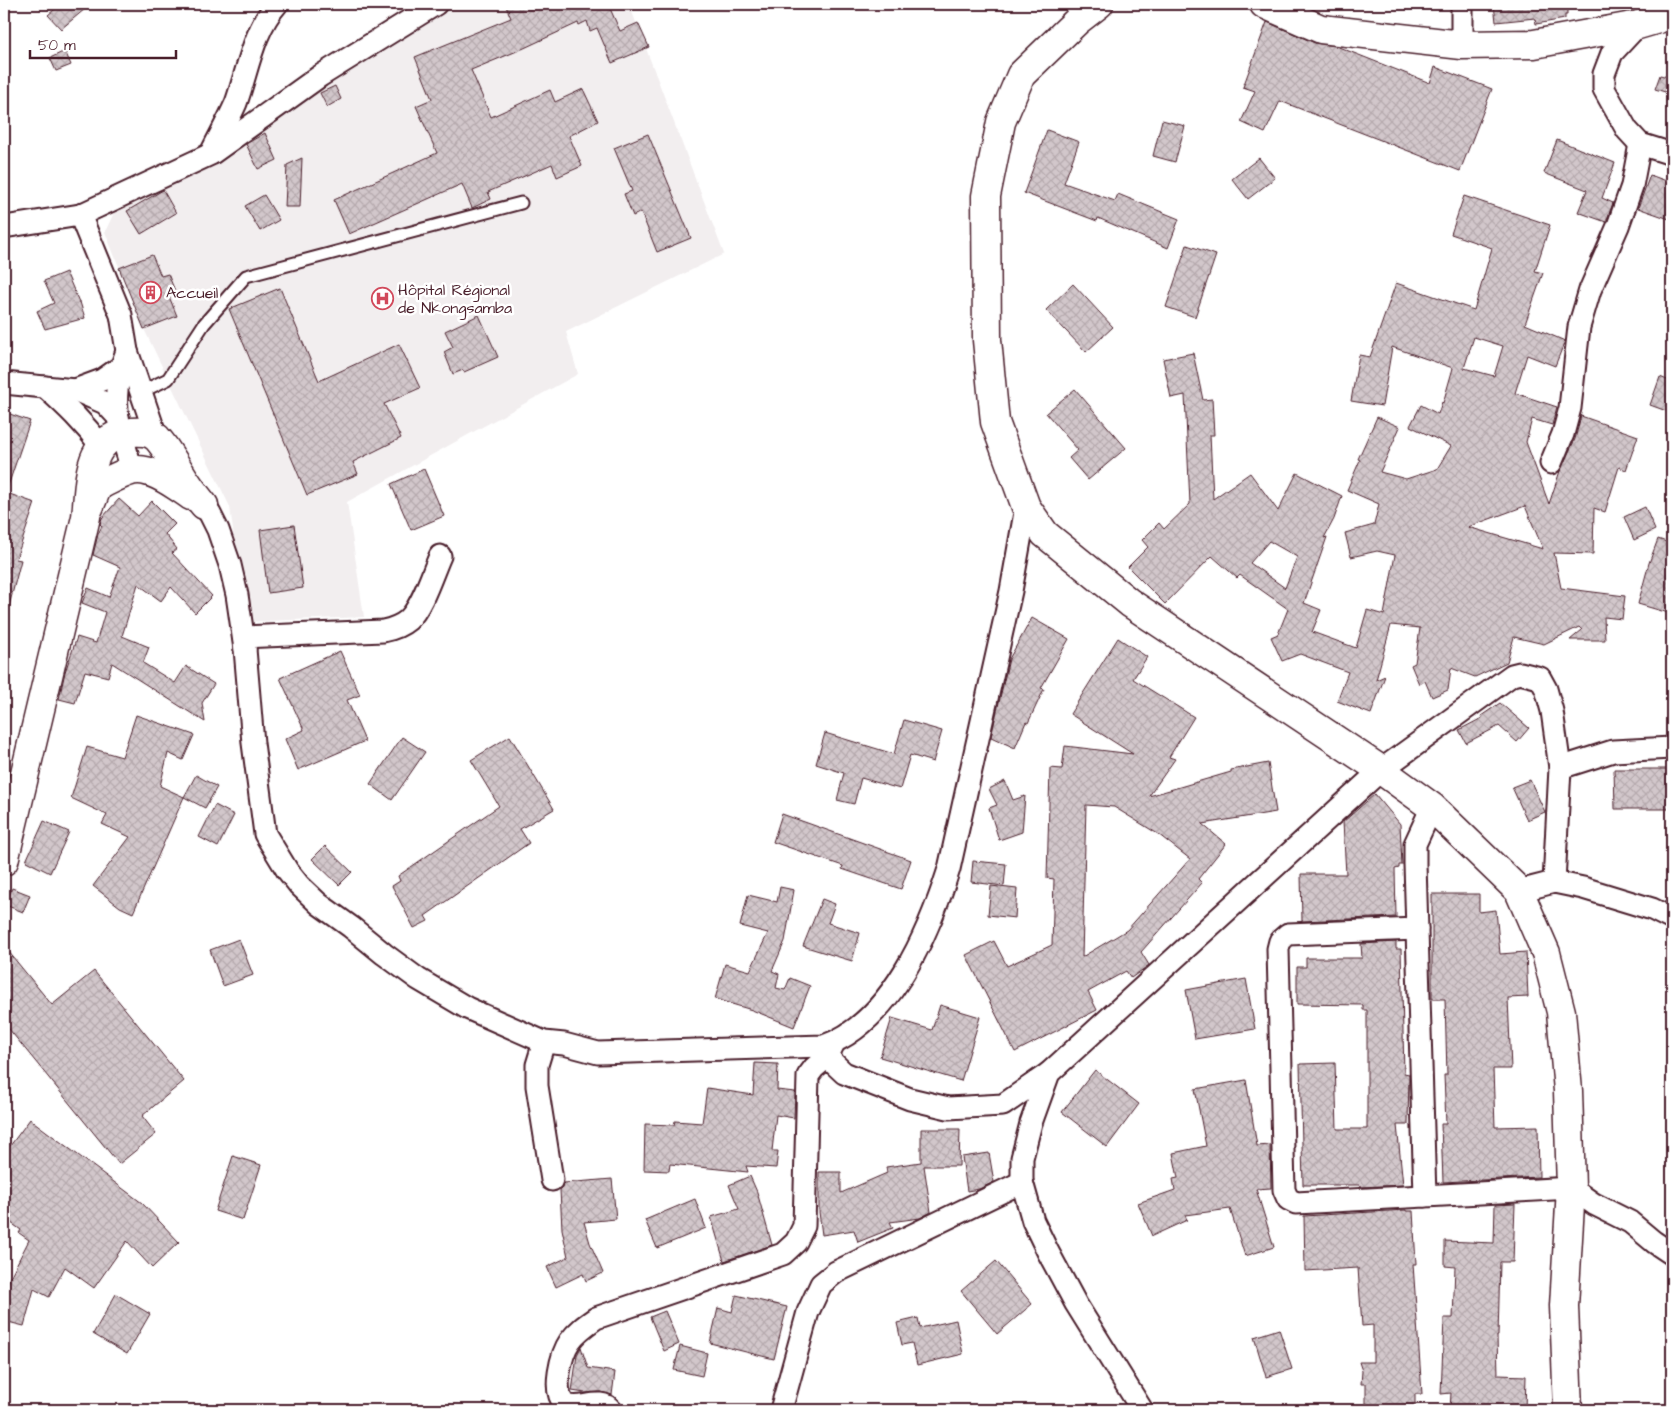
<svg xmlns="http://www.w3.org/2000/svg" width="1676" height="1414" font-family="'Architects Daughter',sans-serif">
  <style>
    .built { fill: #f2eeef }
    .building { fill: url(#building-cross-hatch); stroke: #4a1f2b; fill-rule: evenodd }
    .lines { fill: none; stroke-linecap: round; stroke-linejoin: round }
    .lane-casing { stroke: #4a1f2b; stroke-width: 15 }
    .street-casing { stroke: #4a1f2b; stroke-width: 25 }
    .secondary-casing { stroke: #4a1f2b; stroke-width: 31 }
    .lane { stroke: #fff; stroke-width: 11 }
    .street { stroke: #fff; stroke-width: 21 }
    .secondary { stroke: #fff; stroke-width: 28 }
    .labels { text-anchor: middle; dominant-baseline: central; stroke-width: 5; stroke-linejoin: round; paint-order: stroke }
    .poi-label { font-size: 16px; fill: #4a1f2b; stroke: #fff; text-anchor: start }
  </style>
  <defs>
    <pattern id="building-cross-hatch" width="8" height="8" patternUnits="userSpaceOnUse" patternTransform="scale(1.25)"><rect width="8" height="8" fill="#d2c7cb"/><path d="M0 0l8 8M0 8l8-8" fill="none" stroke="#b6aaae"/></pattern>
  </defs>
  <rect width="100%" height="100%" fill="#fff"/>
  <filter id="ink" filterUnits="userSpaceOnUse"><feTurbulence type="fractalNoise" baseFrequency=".02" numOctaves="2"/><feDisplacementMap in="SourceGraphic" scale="10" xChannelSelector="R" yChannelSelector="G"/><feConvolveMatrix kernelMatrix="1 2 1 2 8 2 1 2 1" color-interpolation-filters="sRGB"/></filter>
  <g filter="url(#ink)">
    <polygon class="built" points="451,4 629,4 724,254 566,332 578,374 347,502 364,617 245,622 230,507 144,329 105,232 118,204"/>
    <g class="building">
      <polygon points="61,4 91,4 61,29 48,15"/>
      <polygon points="505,4 608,4 620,31 638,23 649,47 612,63 597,28 590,31 587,21 579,25 578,23 522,49 471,70 491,117 550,90 555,102 583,89 598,121 569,136 582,166 557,177 552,164 488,192 491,199 472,208 462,184 349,234 334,200 437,153 416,106 432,99 415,57 511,18"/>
      <polygon points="1494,4 1567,4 1567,15 1565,15 1565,19 1536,24 1535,18 1496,22"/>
      <polygon points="1267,22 1315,43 1336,46 1430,83 1435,67 1492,89 1460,171 1280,101 1265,133 1241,122 1255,91 1243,87"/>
      <polygon points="65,51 71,65 56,71 50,58"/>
      <polygon points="1660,75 1672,78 1672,94 1655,89"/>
      <polygon points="335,86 341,99 327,107 320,93"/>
      <polygon points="1162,120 1185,126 1175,162 1153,156"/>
      <polygon points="1047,130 1079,142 1064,183 1115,201 1118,194 1179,219 1168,248 1098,218 1097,221 1024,193"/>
      <polygon points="265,133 277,160 258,169 246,144"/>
      <polygon points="648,134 691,238 657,252 641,212 633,216 624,194 632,191 614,148"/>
      <polygon points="1557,140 1615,163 1602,198 1613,203 1606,222 1578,212 1587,190 1544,173"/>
      <polygon points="302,158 300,207 285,207 287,165"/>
      <polygon points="1259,158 1275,178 1248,199 1232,179"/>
      <polygon points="1650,175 1672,183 1672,220 1638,208"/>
      <polygon points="163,190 176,213 141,234 127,211"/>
      <polygon points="264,195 279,220 260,231 245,206"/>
      <path d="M1464,196L1550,225L1535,271L1543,273L1525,324L1565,341L1555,366L1527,355L1515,393L1557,407L1552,425L1532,419L1526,442L1549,504L1560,471L1575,439L1581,416L1638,436L1626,470L1619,467L1605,512L1594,508L1593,554L1554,553L1561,588L1625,596L1622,619L1604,617L1605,640H1570L1582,630L1579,627L1544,644L1514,637L1507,662L1475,677L1451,668L1448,690L1432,697L1425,681L1419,684L1411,665L1415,663L1420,628L1391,625L1376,680L1385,676L1371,714L1337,701L1348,672L1300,654L1282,661L1271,637L1278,634L1288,609L1240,575L1237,578L1212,556L1165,604L1128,567L1148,547L1142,540L1159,523L1164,529L1190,504L1185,395L1171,398L1163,359L1193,353L1203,400L1212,399L1214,435H1210L1213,499L1250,473L1278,511L1297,473L1342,496L1334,519L1324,538L1327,537L1304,603L1321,610L1312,632L1356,648L1367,610L1384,615L1395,555L1377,551L1351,557L1345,533L1374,525L1379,504L1347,490L1360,460L1358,459L1377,417L1400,427L1380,472L1406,479L1437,469L1451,446L1410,426L1421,405L1438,414L1442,402L1443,403L1453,368L1392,347L1382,406L1351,401L1359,355L1370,357L1396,283L1474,310L1492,248L1451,234ZM1474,337L1503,346L1494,376L1464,368ZM1525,506L1543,549L1468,527ZM1269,541L1297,557L1285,588L1250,563Z"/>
      <polygon points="1187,245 1216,255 1195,317 1166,307"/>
      <polygon points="152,255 161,276 168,274 175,291 168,294 177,316 144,329 119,268"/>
      <polygon points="66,272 79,302 80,302 85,318 45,329 37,311 54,303 44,281"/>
      <polygon points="1073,284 1113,327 1086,352 1046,310"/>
      <polygon points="280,288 319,381 399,344 420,388 384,404 401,438 353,462 358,474 307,495 229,309"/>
      <polygon points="479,315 498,357 464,372 463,370 453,374 444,352 453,347 445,331"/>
      <polygon points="1660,377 1672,382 1672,413 1650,405"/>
      <polygon points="1075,389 1126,448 1088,480 1069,458 1078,450 1046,413"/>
      <polygon points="4,412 30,421 7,489 4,488"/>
      <polygon points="424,469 444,516 411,530 391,484"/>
      <polygon points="4,492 35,503 16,559 21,560 9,606 4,605"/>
      <polygon points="119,499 138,516 152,501 175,524 165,534 177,549 172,553 212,596 195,613 171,587 161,601 138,584 122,636 149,647 143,663 175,683 186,666 214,684 202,703 205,722 112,663 108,677 85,671 75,703 59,699 65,672 77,637 96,643 105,612 82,603 88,588 109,597 120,567 93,555 98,534 102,526 100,524 102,518"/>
      <polygon points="1645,507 1655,530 1634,540 1624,517"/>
      <polygon points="294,525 303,588 268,593 260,530"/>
      <polygon points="1658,539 1672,544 1672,614 1638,604 1649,563"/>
      <polygon points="1032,618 1069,639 1041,688 1044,689 1028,723 1026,722 1015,748 991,737 1009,659"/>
      <path d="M1118,638L1147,657L1133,679L1194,717L1169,757L1175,759L1149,796L1231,772V770L1268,763L1276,812L1202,824L1226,844L1198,879L1202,883L1141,952L1149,965L1131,978L1126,971L1088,992L1097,1010L1015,1052L966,955L994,941L1007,966L1052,945L1054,879L1047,878L1050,768L1062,769L1065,746L1133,754L1070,714ZM1086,805L1114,807L1158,834L1190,859L1127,930L1082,957Z"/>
      <polygon points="340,651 360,695 347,700 365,741 298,770 285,739 304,730 280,678"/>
      <polygon points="1500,703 1529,728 1517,742 1499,726 1466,743 1459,730 1482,718 1481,716"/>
      <polygon points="136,715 194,735 183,760 168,753 160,786 184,797 133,913 120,907 93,886 130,837 102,824 107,815 71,798 87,747 122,757"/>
      <polygon points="904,720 942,731 933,762 910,755 900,789 861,778 854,804 837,800 844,773 816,764 825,733 894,754"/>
      <polygon points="510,736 554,809 520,829 529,843 425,916 428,921 414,928 392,886 400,881 398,876 499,806 471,760"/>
      <polygon points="402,737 425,752 392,800 370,784"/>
      <polygon points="1614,769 1672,769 1672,809 1615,809"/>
      <polygon points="196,775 217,787 205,808 184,797"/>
      <polygon points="1530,780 1545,812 1527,820 1512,787"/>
      <polygon points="1005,781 1013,800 1025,796 1022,832 999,840 989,808 997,805 989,789"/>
      <polygon points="1375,794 1400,824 1402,865 1399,865 1399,868 1395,869 1396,917 1302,921 1301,874 1346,874 1343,822"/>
      <polygon points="215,805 234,815 218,847 199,837"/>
      <polygon points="782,814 911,860 901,889 842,869 843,866 773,842"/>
      <polygon points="44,821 69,832 50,873 26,861"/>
      <polygon points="325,846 352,872 339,885 312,859"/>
      <polygon points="973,861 1006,864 1004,886 971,882"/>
      <polygon points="991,886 1017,889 1015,918 988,915"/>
      <polygon points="780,887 794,890 785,941 772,971 779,974 776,988 785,990 790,978 810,986 794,1027 752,1010 715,999 725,964 750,971 768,933 740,926 748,895 777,902"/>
      <polygon points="12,888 30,895 23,912 5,905"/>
      <polygon points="1432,894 1479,894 1479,912 1496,910 1500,954 1526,952 1528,997 1508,998 1511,1069 1493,1069 1495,1127 1538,1126 1539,1177 1443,1182 1441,1124 1446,1124 1444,1075 1447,1075 1445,999 1432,999"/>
      <polygon points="822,899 835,904 828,923 860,933 852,961 803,946"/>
      <polygon points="239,939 253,975 223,986 210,950"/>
      <polygon points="1396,942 1396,949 1401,949 1404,1073 1409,1074 1408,1125 1397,1125 1403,1185 1360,1187 1359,1185 1303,1185 1300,1064 1335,1063 1337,1129 1367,1129 1367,1010 1363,1010 1363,1005 1297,1004 1297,967 1306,967 1306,958 1362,958 1361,944"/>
      <polygon points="4,946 52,1005 94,971 184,1081 142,1116 156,1134 119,1164 4,1023"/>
      <polygon points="1246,979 1255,1029 1195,1039 1186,990"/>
      <polygon points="940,1005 980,1017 961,1081 880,1057 892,1018 932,1030"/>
      <polygon points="755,1063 778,1064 777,1090 795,1092 794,1118 776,1115 772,1151 778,1151 776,1168 746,1166 748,1172 670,1164 669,1171 644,1170 645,1124 674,1125 675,1121 702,1123 707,1088 753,1095"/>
      <polygon points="1095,1070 1139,1104 1107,1147 1062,1112"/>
      <polygon points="1246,1080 1257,1146 1270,1145 1271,1188 1256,1189 1274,1247 1245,1256 1230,1209 1185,1215 1187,1220 1152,1236 1138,1203 1175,1190 1173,1179 1178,1178 1173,1153 1206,1146 1195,1089"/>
      <polygon points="30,1119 142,1203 179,1242 152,1268 127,1241 94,1288 65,1267 49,1297 34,1289 24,1326 4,1321 4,1289 29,1240 19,1233 21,1230 4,1218 4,1154"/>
      <polygon points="921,1129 960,1129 959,1166 924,1166 931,1212 920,1218 890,1222 893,1228 858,1242 854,1230 822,1235 819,1212 819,1172 841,1172 841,1193 887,1173 886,1167 921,1162"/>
      <polygon points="989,1153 994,1182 979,1189 967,1191 962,1157"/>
      <polygon points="233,1156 261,1165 243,1220 215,1211"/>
      <polygon points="750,1176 757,1192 772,1245 724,1261 711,1217 739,1209 729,1185"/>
      <polygon points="612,1179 616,1219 584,1222 590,1243 603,1273 586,1281 583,1274 556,1287 547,1267 568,1257 562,1229 560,1190 564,1183"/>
      <polygon points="695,1199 706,1228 657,1248 645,1220"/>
      <polygon points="1515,1204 1513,1262 1500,1262 1498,1336 1497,1336 1498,1375 1526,1376 1525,1410 1450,1410 1451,1393 1441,1394 1444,1318 1453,1318 1455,1267 1445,1266 1445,1241 1494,1243 1495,1205"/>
      <polygon points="1406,1210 1406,1211 1413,1211 1416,1264 1413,1264 1422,1394 1415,1394 1415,1410 1366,1410 1366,1384 1361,1384 1362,1371 1359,1362 1373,1362 1373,1325 1362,1326 1358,1268 1305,1271 1304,1216"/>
      <polygon points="996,1261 1032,1304 997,1334 961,1291"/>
      <polygon points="116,1294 150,1314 127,1354 93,1334"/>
      <polygon points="736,1295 787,1307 774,1359 710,1343 718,1308 732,1312"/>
      <polygon points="665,1311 679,1344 664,1351 650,1317"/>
      <polygon points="918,1318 920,1328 956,1320 963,1354 917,1365 912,1343 902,1345 897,1323"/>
      <polygon points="1279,1329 1292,1369 1266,1377 1254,1337"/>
      <polygon points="680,1346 707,1353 702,1376 674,1370"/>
      <polygon points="581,1347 588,1368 615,1372 612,1395 601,1392 585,1393 572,1391 577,1355"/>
    </g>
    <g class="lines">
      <defs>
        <polyline id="lane" points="141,392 168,379 204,324 246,276 521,203"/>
        <g id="street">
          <polyline points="1638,25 1612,53 1604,74 1604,89 1627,130 1640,144 1672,154"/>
          <polyline points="1462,45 1462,4"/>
          <path d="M212,151C220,135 229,119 236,103C248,70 253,31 277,4"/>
          <polyline points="80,215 121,315 127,351 156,436"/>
          <polyline points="4,227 80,215 211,154 320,76 436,4"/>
          <path d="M127,351C120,369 115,389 117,409C118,426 127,453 132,470"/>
          <polyline points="4,383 75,390 105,403 118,417"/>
          <path d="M45,387C66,406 84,423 101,446"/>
          <polyline points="75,390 102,380 122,366"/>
          <polyline points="1551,463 1563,434 1570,408 1579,327 1590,290 1618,226 1632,186 1640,144"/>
          <path d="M204,505L210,514L218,530L230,565L237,595L245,649L253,743L265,834L287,870L299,885L319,904L351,927L384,954L418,979L467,1008L544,1042L564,1044L598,1053L824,1046C891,1022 929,932 949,869L1011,591L1026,507"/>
          <path d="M245,649L244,637L383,631C393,629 401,626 408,620C422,607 432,574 440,556"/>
          <polyline points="1560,768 1613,751 1672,748"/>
          <polyline points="1519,891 1554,882 1583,888 1652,909 1672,919"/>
          <polyline points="1417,929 1288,934 1280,941 1278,949 1284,1190 1288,1199 1296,1203 1571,1188 1594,1204 1630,1222 1654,1242 1672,1254"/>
          <polyline points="544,1042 537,1065 537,1086 552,1180"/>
          <polyline points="833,1045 827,1057 844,1073 910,1099 948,1108 1003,1105 1049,1073"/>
          <polyline points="1425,1196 1415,864 1415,844 1432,807"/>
          <path d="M611,1410C600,1395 577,1414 564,1403C552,1391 561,1354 570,1341C577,1331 586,1325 596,1318L783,1254L796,1242L804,1226L808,1076L814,1068L827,1057"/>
          <polyline points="781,1410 808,1312 821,1284 836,1272 1022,1182"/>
          <polyline points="1142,1410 1076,1304 1048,1252 1033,1221 1022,1182 1022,1158 1031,1123 1049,1073 1381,770 1512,675 1520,673 1540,678 1546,689 1552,711 1560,768 1554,882"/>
        </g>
        <g id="secondary">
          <polyline points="1099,4 1077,21 1021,75 1001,122 986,196 987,340 995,422 1026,507 1045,534 1130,603 1381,770 1432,807 1519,891 1546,953 1561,1012 1568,1091 1571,1188 1564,1306 1568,1410"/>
          <polyline points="1264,4 1321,29 1462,45 1534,44 1638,25 1672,15"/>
          <path d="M89,508L98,486C109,481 120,474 131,471C150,465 176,486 191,496"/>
          <path d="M4,861L86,517C90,481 86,436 132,432C140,431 151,432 157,438C166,448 172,459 179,470C186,482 195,494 204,505"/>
        </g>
      </defs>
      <use href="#lane" class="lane-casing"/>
      <use href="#street" class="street-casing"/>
      <use href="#secondary" class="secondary-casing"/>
      <use href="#lane" class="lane"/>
      <use href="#street" class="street"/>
      <use href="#secondary" class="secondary"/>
    </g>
  </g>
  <defs>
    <symbol id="building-ring" viewBox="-11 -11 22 22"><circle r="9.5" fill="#fff" stroke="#d1495b" stroke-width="1.5"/><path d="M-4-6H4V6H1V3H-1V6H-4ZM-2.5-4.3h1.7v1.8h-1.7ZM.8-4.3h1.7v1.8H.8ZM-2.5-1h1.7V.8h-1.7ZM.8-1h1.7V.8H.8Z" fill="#d1495b"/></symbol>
    <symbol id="hospital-ring" viewBox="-11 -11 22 22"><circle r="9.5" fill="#fff" stroke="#d1495b" stroke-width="1.5"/><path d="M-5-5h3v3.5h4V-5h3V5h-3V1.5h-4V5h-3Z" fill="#d1495b"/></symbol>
  </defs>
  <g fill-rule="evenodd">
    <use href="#building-ring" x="138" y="280" width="25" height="25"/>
    <use href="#hospital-ring" x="370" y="286" width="25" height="25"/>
  </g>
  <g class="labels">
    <g class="poi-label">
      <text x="398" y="290">Hôpital Régional<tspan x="398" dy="18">de Nkongsamba</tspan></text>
      <text x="166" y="293">Accueil</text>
    </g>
  </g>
  <rect width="1676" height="1414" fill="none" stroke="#fff" stroke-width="20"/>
  <rect x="10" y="10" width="1656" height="1394" fill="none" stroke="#4a1f2b" stroke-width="2" filter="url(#ink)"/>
  <path d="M30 50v8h146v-8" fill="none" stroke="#4a1f2b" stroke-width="2.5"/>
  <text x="38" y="50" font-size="15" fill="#4a1f2b" stroke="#ffffff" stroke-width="4" paint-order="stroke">50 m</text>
</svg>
